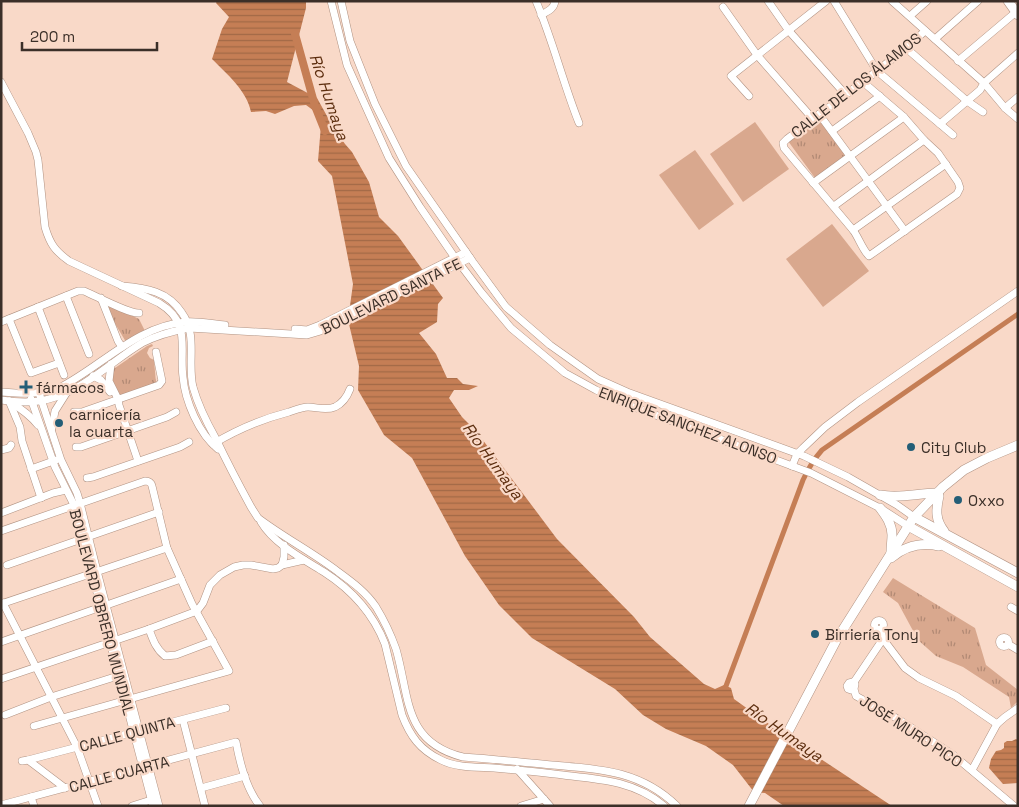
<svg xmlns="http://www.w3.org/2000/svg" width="1019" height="807" font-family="'Space Grotesk',sans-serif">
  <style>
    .grass { fill: url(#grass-tufts) }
    .pitch { fill: #d9a88e }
    .water { fill: url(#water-rules) }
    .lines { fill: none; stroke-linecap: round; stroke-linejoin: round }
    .canal { stroke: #c57e55; stroke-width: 5 }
    .river { stroke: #c57e55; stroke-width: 8 }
    .minor-casing { stroke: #b19383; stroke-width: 8 }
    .major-casing { stroke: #b19383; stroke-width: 10 }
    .minor { stroke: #fff; stroke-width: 7 }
    .major { stroke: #fff; stroke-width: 9 }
    .poi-dot { fill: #245e77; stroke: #f9d9c8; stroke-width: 2 }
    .labels { text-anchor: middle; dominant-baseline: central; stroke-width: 4.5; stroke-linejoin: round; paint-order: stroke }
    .street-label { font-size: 15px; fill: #3b2f28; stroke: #f9d9c8 }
    .poi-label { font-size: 15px; fill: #3b2f28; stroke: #f9d9c8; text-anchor: start }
    .water-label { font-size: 16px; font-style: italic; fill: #5d2e0f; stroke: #f9d9c8 }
  </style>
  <defs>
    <pattern id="grass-tufts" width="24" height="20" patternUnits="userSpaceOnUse" patternTransform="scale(1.25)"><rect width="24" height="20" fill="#d9a88e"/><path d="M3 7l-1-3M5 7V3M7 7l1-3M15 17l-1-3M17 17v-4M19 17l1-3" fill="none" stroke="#b18974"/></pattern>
    <pattern id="water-rules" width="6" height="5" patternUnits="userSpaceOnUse" patternTransform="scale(1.25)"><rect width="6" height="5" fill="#c57e55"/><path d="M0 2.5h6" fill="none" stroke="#a16846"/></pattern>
  </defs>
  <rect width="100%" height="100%" fill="#f9d9c8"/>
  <g class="grass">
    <polygon points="820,117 847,154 815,178 788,141"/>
    <polygon points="108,304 139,319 145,331 126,342 114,322 107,306"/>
    <polygon points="152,344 153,346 149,348 147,353 150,358 154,360 156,383 118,396 111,385 112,370 147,346"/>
    <polygon points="893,578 975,628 986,665 1018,690 1018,701 1011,708 1009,697 963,667 936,656 918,640 898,603 883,592"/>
  </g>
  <g class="pitch">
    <polygon points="755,122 789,169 743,202 710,154"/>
    <polygon points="695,150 734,204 699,230 659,175"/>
    <polygon points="832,224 869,271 823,307 786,259"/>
  </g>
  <g class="water">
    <path d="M217,1H306V8L287,82L317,98L332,125L345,144L352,152L369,182L379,217L398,236L443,298L438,304L437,322L419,333L436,354L447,378H457L463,384L478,386L469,390H454L449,398L462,417L476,431L557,539L634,617L650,637L704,684L715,689L724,685L731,688L734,699L783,734L892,806H784L765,793L754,792L733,765L706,746L666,729L643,715L615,689L532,638L499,605L465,556L412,458L384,435L358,390L359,366L348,320L353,284L332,176L318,161L321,125V116L306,105L294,106L275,114L266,111L251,112C247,91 227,74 212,59L222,29L229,17L216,3Z"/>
    <polygon points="1016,739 1018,740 1018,783 1003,784 989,768 991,759 996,751 1001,750 1004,748 1004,743 1007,741 1012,741"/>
  </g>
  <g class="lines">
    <path class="canal" d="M726,686L803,480C808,469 814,459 822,450L1018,314"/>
    <polyline class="river" points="295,34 315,106 325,131"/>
    <defs>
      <g id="minor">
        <polyline points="331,1 347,65 389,158 420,207 453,255 481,292 511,328 565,373 596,390 626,404 811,473 880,508 908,526"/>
        <polyline points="341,1 350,41 375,104 406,166 473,262 506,307 550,345 598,379 627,392 804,456 848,477 897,505 914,517"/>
        <path d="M536,1C553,41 563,83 579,123"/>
        <polyline points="768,1 789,31 846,95"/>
        <polyline points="834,1 877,71 953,135"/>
        <polyline points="892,1 984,83 1005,108 1018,119"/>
        <polyline points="723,7 757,55 813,119"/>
        <path d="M541,15C548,11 554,9 555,1"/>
        <polyline points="910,16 927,1"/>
        <polyline points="935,39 978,1"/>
        <polyline points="906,48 967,101 983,112"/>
        <polyline points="958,61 1016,12"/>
        <path d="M1,82L28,133L36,152L38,160L45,227C50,244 55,251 69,261L159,303C192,323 179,347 183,377C185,401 199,434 218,449"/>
        <path d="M863,82L904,117L924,140L938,153L958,182L960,188L957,194L869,256C862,249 859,238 853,230L784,148L783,143L787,139L877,71L906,48L925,31"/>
        <polyline points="749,96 731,76 826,1"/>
        <polyline points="1005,108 1018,97"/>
        <polyline points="819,114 905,231"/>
        <polyline points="940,124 980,90 984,83 1018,53"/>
        <polyline points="832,131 880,96"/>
        <polyline points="813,183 904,117"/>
        <polyline points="834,206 924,140"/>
        <polyline points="853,230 946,164"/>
        <path d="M122,286C146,288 168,291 182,313C198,335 187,362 193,387C198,405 207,423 216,439C227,462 239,485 251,507L258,518C283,537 312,552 337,571C352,582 366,592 376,607C384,620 391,635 396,649C410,697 403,742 463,757C493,759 522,762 552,765C599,769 640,770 677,806"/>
        <polyline points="66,296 89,354"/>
        <polyline points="101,298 118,341 122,347"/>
        <polyline points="38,307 64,375"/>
        <polyline points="9,319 31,373 59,363"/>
        <path d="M1,322L78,291H84C96,296 129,314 139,313"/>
        <polyline points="295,329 307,330 320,325 466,252"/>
        <polyline points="111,364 109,381 118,399 119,405 138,461"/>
        <polyline points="93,376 101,380 110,392"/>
        <path d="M1,392C24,394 40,395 61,387C103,365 137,326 186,322C199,321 212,324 225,325"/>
        <polyline points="40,396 61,460 77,493 80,503 97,571 159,806"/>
        <polyline points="31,399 55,467 74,505 153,806"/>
        <path d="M1,400C14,402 27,403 39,401C78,396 110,362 142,343C157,335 173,331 189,328L307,335L324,330L470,258"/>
        <polyline points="9,401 20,427 22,441 41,498"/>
        <path d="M10,402C20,408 30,415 38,425"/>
        <polyline points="74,412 82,412 159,385 162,381 156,352"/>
        <polyline points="52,428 55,411 67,392"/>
        <path d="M213,444C236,430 262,419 289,412C295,410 302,407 308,407C317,407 325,411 335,407C343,403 347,397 350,389"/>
        <polyline points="76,447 81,447 167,417 176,412"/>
        <polyline points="1,450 9,448 11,445"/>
        <polyline points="792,466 797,454 803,448 825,427 858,402 1018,291"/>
        <polyline points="31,469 56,460"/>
        <polyline points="87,478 93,477 180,447 189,442"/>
        <polyline points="1,513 53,493 66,490"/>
        <path d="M261,522C274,544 303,559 324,572C352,590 373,613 385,644L402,715C410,736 420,750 441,760C457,768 476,767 494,768C517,770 540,772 563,775C599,779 635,781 664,806"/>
        <path d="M1,531L145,481C149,481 151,482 152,486L167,548L192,604L229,671L34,726"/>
        <polyline points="7,565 159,512"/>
        <polyline points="282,565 284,557 284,545"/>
        <polyline points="3,603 77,747 98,806"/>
        <polyline points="1,604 167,548"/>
        <polyline points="1011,607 1018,611"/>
        <circle cx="879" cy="625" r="4.5"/>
        <path d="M149,629C153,640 156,649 165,656L176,655L213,641"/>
        <polyline points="881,629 883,639 905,668 919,678 956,696 997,724"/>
        <circle cx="1004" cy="642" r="4.5"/>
        <polyline points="1,642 181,579"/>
        <polyline points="1008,644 1018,650"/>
        <polyline points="1,679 149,629 197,611 203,603 210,585 220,575 234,567 243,565 251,565 273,569 278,568 282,565 304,560"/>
        <polyline points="854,682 883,639"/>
        <polyline points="854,689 851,690 848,689 847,686 849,683 853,682 855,684 854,689 856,696 898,719 952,754 1014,806"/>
        <polyline points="5,715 51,697 121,675"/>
        <polyline points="183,720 205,806"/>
        <polyline points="28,760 226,708"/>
        <polyline points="22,761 28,760 65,788"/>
        <polyline points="517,769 550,806"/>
        <polyline points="972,770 997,724 1005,717 1018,708"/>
        <polyline points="201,788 245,776"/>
        <polyline points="31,797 34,806"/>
        <path d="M1,805L236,742C240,764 246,789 260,806"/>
        <polyline points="132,806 151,800"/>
        <polyline points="521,806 544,799"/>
      </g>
      <g id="major">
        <polyline points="1008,1 1018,15"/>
        <path d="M880,495C901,499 917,493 937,493"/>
        <path d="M939,496C936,509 935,520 944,531"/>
        <path d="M880,508C886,516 892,524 892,535C892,541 891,546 891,552"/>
        <polyline points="914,517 1018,573"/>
        <polyline points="908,526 1018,587"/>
        <path d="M891,558C905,546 921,542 939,546"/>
        <polyline points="749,806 837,639 914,517 943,487 964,470 987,458 1018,445"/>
      </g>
    </defs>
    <use href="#minor" class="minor-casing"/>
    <use href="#major" class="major-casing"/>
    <use href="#minor" class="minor"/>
    <use href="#major" class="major"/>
  </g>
  <g class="poi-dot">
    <path d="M23.5 379.5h5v5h5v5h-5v5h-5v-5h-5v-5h5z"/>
    <circle cx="59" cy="423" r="5"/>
    <circle cx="911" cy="447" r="5"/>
    <circle cx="958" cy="500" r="5"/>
    <circle cx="815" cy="634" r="5"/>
  </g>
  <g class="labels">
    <g class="street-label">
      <text transform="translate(856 85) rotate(-38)">CALLE DE LOS ÁLAMOS</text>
      <text transform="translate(391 296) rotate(-26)">BOULEVARD SANTA FE</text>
      <text transform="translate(688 425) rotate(21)">ENRIQUE SANCHEZ ALONSO</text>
      <text transform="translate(102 612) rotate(75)">BOULEVARD OBRERO MUNDIAL</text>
      <text transform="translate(911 731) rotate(33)">JOSÉ MURO PICO</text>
      <text transform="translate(127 734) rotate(-15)">CALLE QUINTA</text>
      <text transform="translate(119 774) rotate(-15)">CALLE CUARTA</text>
    </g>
    <g class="poi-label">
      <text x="36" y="387">fármacos</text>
      <text x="69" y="414">carnicería<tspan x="69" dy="17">la cuarta</tspan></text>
      <text x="921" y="447">City Club</text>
      <text x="968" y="500">Oxxo</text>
      <text x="825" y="634">Birriería Tony</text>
    </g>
    <g class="water-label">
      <text transform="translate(329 97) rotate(71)">Río Humaya</text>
      <text transform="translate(493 461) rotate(54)">Río Humaya</text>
      <text transform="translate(784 732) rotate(35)">Río Humaya</text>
    </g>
  </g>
  <rect width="1019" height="807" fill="none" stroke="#3b2f28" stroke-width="5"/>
  <path d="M22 42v8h135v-8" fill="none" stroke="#3b2f28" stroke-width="2.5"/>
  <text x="30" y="42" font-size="15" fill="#3b2f28" stroke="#f9d9c8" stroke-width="4" paint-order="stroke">200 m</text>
</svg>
